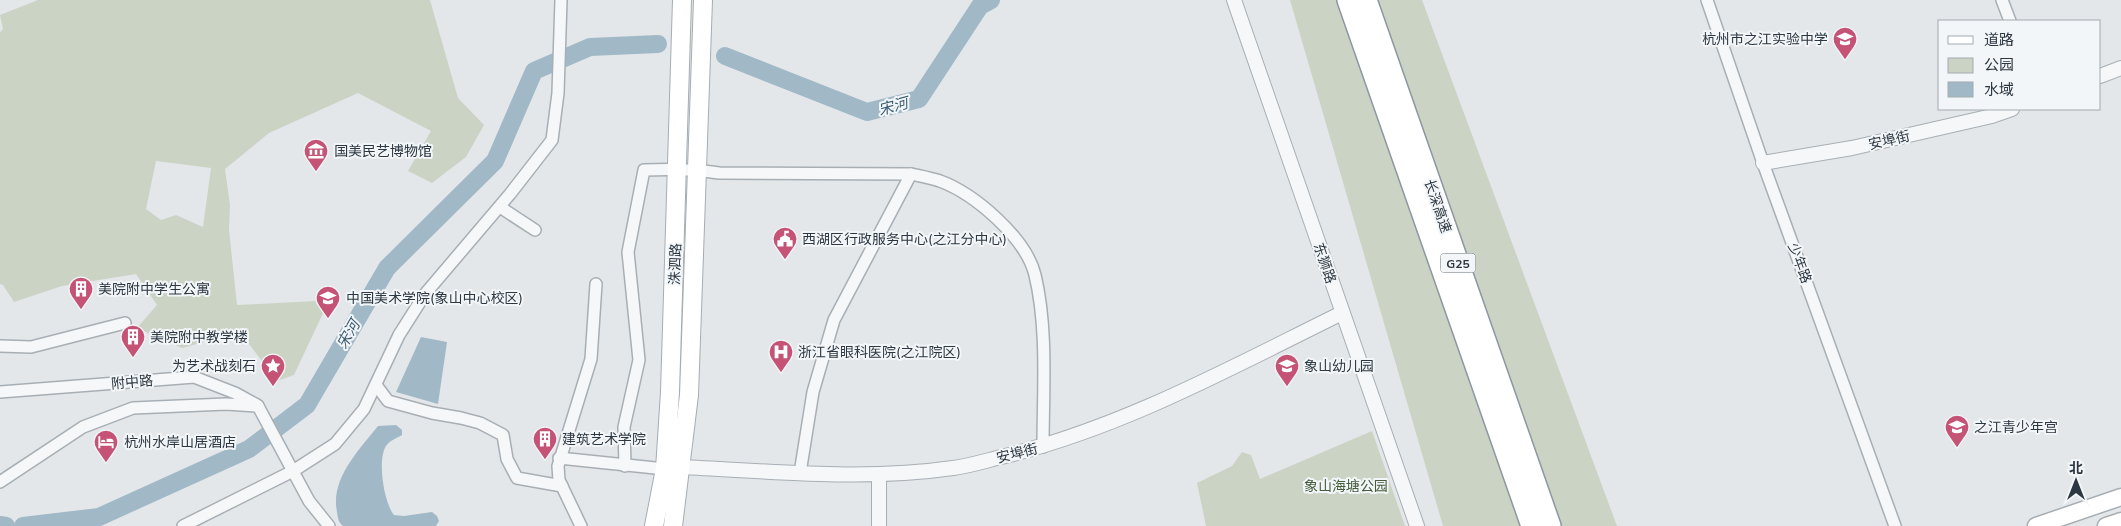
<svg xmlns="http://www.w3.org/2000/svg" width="2121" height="526" font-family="Mulish,'Noto Sans SC',sans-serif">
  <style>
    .green { fill: #cbd3c5; fill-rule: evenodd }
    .water { fill: #a1b9c7 }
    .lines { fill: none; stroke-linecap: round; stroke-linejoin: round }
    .river { stroke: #a1b9c7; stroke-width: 18 }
    .minor-casing { stroke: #a8afb4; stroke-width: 14 }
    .tertiary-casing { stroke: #a8afb4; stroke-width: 16 }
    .secondary-casing { stroke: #a8afb4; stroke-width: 19 }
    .primary-casing { stroke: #a4adb5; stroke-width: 20 }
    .motorway-casing { stroke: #8c97a0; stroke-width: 24 }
    .minor { stroke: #f6f7f9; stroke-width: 11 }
    .tertiary { stroke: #f6f7f9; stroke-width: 14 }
    .secondary { stroke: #fff; stroke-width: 16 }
    .primary { stroke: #fff; stroke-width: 18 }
    .motorway { stroke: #fff; stroke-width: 21 }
    .labels { text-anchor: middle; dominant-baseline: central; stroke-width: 4; stroke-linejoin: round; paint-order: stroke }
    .shield { fill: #f3f6f8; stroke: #687078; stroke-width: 1 }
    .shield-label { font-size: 12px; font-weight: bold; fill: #2c3741 }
    .poi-label { font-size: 14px; fill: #2c3741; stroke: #f3f6f8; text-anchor: start }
    .street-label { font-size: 14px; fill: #2c3741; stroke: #f3f6f8 }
    .park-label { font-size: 14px; fill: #465c3b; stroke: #f3f6f8 }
    .water-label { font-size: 15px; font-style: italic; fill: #395c72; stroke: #f3f6f8 }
  </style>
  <rect width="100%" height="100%" fill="#e3e7ea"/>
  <g class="green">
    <path d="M38,0H430L458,98L484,125L466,157L432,183L408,171L431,131L358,93L269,133L225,169L230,205L229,230L237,305L316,301L324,311L294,375L277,381L240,332L182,348L137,328L157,305L136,274L62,286L14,302L3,285L0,284V32L3,29L0,15ZM156,161L211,168L203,227L176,215L161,220L146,209Z"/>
    <polygon points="1290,0 1422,0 1617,526 1443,526"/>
    <polygon points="1372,431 1405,526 1206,526 1197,483 1232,466 1242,452 1251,455 1260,479"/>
  </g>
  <g class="water">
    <polygon points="421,337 447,342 438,404 396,392"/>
    <path d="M396,425L402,430V435C397,438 389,441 386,446C377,460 384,503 394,515L404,516L432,512L437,516L439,521L436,526H343C338,522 338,518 337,512C330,479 359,450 378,426Z"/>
  </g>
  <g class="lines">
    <g class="river">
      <polyline points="725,56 867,112 919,99 980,6 991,0"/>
      <polyline points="0,525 6,526"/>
      <polyline points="23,526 99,517 249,449 307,405 387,268 495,161 534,71 590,47 658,44"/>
    </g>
    <defs>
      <g id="minor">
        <polyline points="1707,0 1763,163 1895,526"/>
        <polyline points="2002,0 2010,21"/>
        <polyline points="500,207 535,230"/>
        <polyline points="0,346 31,347 125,323"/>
        <polyline points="376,385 388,401 432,413 461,418 480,423 503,435 507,459 517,478 562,486"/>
        <polyline points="0,392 194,377 235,393 257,405"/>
        <polyline points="258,406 309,501 329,526"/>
        <polyline points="559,458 665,469"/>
        <path d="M625,466L624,427L639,360L628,252L644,170C670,169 694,169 719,173L911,174C920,176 931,178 940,181C975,194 1026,238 1035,275C1048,329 1043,391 1043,447"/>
        <polyline points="800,473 813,392 834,320 911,174"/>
        <polyline points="0,482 83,427 133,408 226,404 258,406"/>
        <polyline points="183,526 293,471 335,444 364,409 399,335 425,294 510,194 552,140 558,93 561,0"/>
        <polyline points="581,526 559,480 558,466 591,359 596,284"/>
      </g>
      <g id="tertiary">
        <polyline points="1234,0 1417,526"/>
        <polyline points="2100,76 2121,68"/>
        <polyline points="1763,163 1852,148 1992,116 2012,109"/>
        <path d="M670,468L681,467C771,471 863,481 953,468C969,466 985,461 1001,457C1122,428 1232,367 1342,313"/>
        <polyline points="879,474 879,526"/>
      </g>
      <g id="secondary">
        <polyline points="2036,526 2121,497"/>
        <polyline points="2106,526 2121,521"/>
      </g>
      <g id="primary">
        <polyline points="654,526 665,469 670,392 682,0"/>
        <polyline points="673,526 689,395 703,0"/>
      </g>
      <g id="motorway">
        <polyline points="1348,0 1532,526"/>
        <polyline points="1366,0 1550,526"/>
      </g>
    </defs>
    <use href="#minor" class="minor-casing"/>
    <use href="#tertiary" class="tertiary-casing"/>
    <use href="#secondary" class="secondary-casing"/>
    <use href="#primary" class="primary-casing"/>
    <use href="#motorway" class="motorway-casing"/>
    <use href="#minor" class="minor"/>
    <use href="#tertiary" class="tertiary"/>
    <use href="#secondary" class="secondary"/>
    <use href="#primary" class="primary"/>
    <use href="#motorway" class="motorway"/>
  </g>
  <defs>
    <symbol id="school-pin" viewBox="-11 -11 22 30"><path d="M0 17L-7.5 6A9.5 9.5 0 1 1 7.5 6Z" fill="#c45376" stroke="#f3f6f8"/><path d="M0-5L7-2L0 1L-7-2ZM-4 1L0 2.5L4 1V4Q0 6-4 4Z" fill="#fff"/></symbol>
    <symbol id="museum-pin" viewBox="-11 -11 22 30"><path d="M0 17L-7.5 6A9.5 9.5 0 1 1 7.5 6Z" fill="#c45376" stroke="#f3f6f8"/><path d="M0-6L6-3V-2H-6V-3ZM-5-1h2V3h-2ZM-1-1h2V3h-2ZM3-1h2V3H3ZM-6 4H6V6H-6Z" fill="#fff"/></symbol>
    <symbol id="civic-pin" viewBox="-11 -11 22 30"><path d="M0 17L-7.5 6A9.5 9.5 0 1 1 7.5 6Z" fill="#c45376" stroke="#f3f6f8"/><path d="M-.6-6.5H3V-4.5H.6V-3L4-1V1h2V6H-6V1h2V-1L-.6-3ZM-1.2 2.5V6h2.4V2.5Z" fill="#fff"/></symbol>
    <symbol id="building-pin" viewBox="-11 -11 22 30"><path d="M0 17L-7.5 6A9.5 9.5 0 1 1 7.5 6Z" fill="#c45376" stroke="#f3f6f8"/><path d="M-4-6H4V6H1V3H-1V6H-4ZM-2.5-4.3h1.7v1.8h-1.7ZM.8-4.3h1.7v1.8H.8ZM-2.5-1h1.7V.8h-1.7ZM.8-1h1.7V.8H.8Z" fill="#fff"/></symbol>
    <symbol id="university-pin" viewBox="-11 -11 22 30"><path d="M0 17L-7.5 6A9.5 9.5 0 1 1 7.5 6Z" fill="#c45376" stroke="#f3f6f8"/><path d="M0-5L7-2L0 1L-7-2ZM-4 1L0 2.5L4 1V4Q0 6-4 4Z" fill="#fff"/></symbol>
    <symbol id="hospital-pin" viewBox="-11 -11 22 30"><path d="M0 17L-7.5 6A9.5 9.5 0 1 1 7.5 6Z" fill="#c45376" stroke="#f3f6f8"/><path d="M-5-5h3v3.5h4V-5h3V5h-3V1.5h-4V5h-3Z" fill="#fff"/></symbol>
    <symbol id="sight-pin" viewBox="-11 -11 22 30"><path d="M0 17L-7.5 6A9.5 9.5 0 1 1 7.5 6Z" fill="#c45376" stroke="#f3f6f8"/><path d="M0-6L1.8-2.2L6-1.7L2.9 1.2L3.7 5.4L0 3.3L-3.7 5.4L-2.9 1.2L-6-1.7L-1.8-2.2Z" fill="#fff"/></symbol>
    <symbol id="hotel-pin" viewBox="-11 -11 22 30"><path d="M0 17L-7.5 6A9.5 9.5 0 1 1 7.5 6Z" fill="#c45376" stroke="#f3f6f8"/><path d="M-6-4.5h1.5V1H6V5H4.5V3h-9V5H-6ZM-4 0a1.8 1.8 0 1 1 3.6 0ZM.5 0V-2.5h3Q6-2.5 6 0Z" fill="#fff"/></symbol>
  </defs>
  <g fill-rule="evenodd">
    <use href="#school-pin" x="1831" y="25" width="28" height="38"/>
    <use href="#museum-pin" x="302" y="137" width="28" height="38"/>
    <use href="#civic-pin" x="771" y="225" width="28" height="38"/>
    <use href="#building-pin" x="67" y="275" width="28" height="38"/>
    <use href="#university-pin" x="314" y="284" width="28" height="38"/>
    <use href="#building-pin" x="119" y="323" width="28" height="38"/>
    <use href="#hospital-pin" x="767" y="338" width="28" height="38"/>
    <use href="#sight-pin" x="259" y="352" width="28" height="38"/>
    <use href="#school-pin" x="1273" y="352" width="28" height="38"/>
    <use href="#school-pin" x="1943" y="413" width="28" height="38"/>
    <use href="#building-pin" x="531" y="425" width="28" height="38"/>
    <use href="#hotel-pin" x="92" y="428" width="28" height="38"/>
  </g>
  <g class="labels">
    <rect class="shield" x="1440.5" y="253.5" width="35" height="19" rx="4"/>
    <g class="shield-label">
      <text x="1458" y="263">G25</text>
    </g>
    <g class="poi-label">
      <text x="1828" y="39" text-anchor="end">杭州市之江实验中学</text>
      <text x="334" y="151">国美民艺博物馆</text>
      <text x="802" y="239">西湖区行政服务中心(之江分中心)</text>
      <text x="98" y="289">美院附中学生公寓</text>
      <text x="346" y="298">中国美术学院(象山中心校区)</text>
      <text x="150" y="337">美院附中教学楼</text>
      <text x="798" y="352">浙江省眼科医院(之江院区)</text>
      <text x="256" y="366" text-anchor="end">为艺术战刻石</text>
      <text x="1304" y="366">象山幼儿园</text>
      <text x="1974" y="427">之江青少年宫</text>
      <text x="562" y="439">建筑艺术学院</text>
      <text x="124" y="442">杭州水岸山居酒店</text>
    </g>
    <g class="street-label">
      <text transform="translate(1889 140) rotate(-13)">安埠街</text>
      <text transform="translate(1438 206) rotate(71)">长深高速</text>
      <text transform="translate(1325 263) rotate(71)">东狮路</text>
      <text transform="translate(1800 263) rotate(70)">少年路</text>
      <text transform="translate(675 264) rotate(-88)">洙泗路</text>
      <text transform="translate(132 382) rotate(-5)">附中路</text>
      <text transform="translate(1017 453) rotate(-14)">安埠街</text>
    </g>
    <g class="park-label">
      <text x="1346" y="486">象山海塘公园</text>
    </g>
    <g class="water-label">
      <text transform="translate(893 106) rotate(-15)">宋河</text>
      <text transform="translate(348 334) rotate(-60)">宋河</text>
    </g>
  </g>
  <rect x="1938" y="20" width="162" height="90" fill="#f3f6f8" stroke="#a3aaaf"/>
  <rect x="1948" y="36" width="25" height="8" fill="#ffffff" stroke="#a3aaaf"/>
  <text x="1984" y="45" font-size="15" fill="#2c3741">道路</text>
  <rect x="1948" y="58" width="25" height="15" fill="#cbd3c5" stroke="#a3aaaf"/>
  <text x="1984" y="70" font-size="15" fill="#2c3741">公园</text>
  <rect x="1948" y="82" width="25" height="15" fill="#a1b9c7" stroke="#a3aaaf"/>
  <text x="1984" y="95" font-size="15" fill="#2c3741">水域</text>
  <g transform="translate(2076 481)" stroke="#f3f6f8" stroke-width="4" paint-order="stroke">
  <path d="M0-4L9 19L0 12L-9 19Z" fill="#2c3741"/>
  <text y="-8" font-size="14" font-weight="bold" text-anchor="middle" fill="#2c3741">北</text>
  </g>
</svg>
